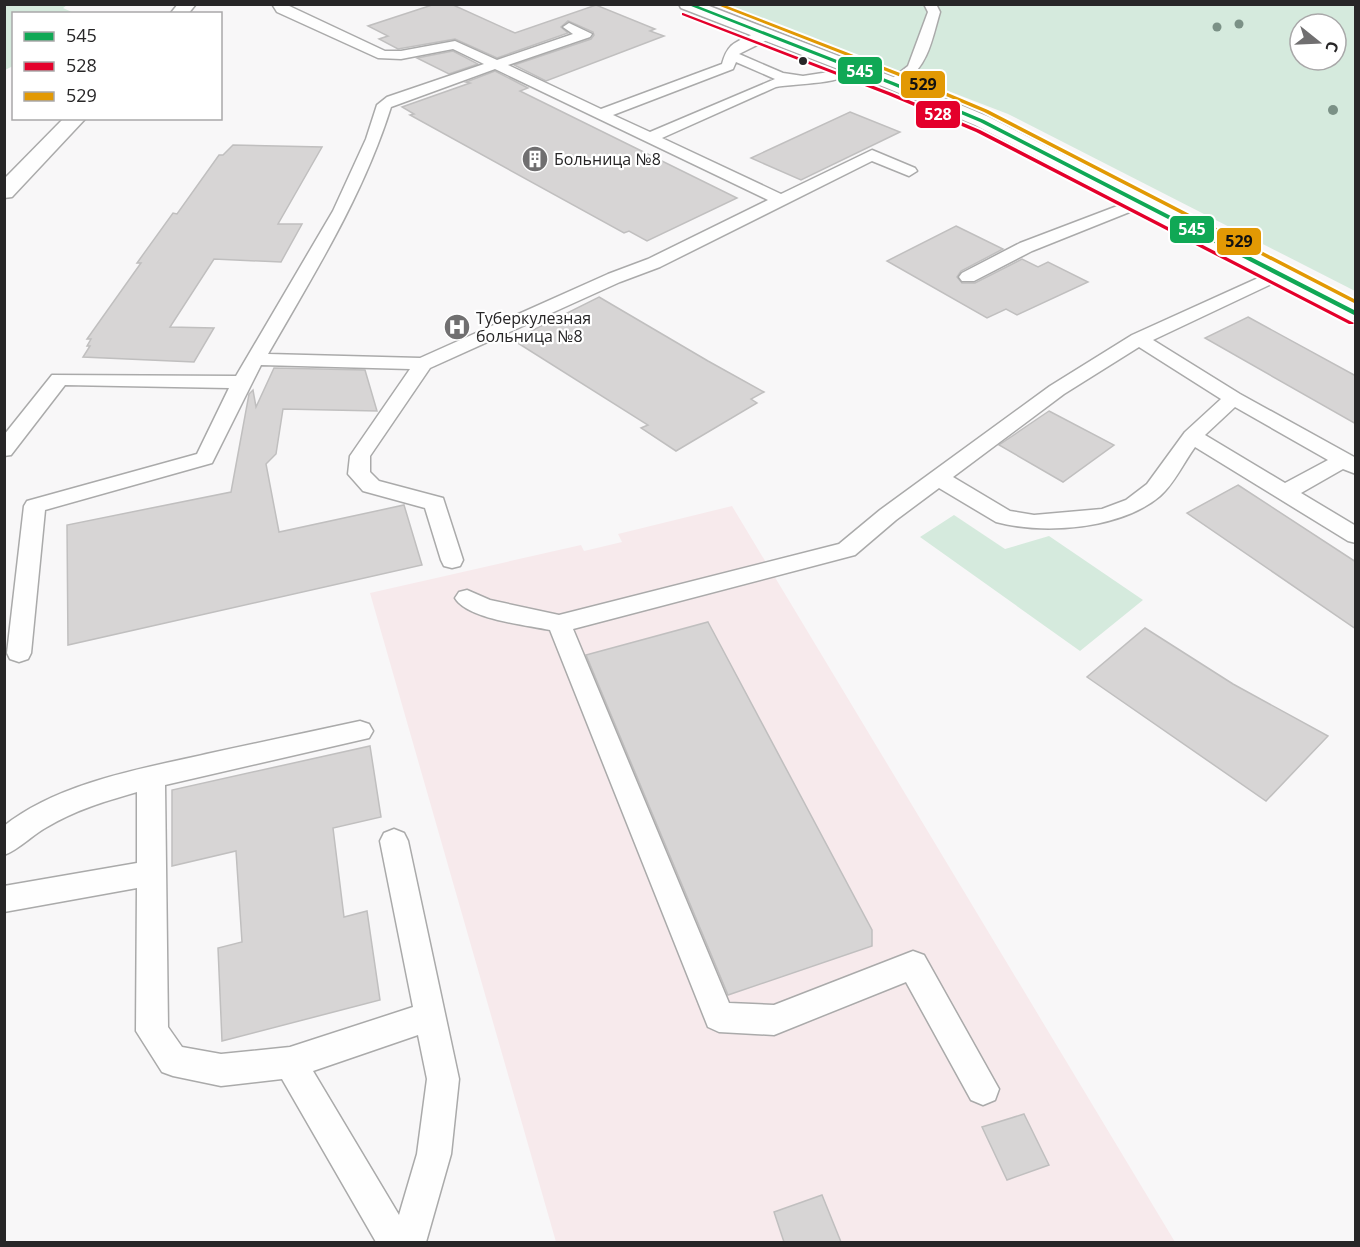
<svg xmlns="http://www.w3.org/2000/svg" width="1360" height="1247" font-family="'Open Sans',sans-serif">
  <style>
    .industrial { fill: #f7eaec }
    .green { fill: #d5eadd; fill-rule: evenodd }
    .building { fill: #d7d5d5; stroke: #c0bfbf; stroke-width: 1.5 }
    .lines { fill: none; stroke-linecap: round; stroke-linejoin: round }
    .service-casing { stroke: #aaa; stroke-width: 3 }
    .tertiary-casing { stroke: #aaa; stroke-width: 3 }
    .secondary-casing { stroke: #aaa; stroke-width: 3 }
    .service { fill: #fefefe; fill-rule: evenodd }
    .tertiary { fill: #fefefe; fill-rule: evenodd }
    .secondary { fill: #fefefe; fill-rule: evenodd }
    .bus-1-casing { stroke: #fff; stroke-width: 4 }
    .bus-2-casing { stroke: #fff; stroke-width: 4 }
    .bus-3-casing { stroke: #fff; stroke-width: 4 }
    .bus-1 { fill: #10a855; fill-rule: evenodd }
    .bus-2 { fill: #e4002b; fill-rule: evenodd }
    .bus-3 { fill: #e29904; fill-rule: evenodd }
    .tree { fill: #7b9186 }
    .bus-dot { fill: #272627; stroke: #fff; stroke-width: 2 }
    .labels { text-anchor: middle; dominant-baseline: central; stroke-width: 4.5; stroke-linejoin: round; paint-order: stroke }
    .far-poi-label { font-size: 16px; fill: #272627; stroke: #fff; text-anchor: start }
    .line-badge { stroke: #fff; stroke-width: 2 }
    .badge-label { font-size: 16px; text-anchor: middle; font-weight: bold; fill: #fff }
    .pale-badge-label { font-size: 16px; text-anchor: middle; font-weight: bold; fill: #111 }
  </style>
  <rect width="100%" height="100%" fill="#f8f7f8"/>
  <polygon class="industrial" points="732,506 1175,1242 556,1242 370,593 581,545 584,551 622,542 618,534"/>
  <g class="green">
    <polygon points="5,4 67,5 63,8 74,13 14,14 13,66 5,70"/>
    <path d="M725,5H1355V291L1008,114ZM1300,24H1336V60H1300Z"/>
    <polygon points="954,515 1005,549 1049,536 1143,600 1080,651 920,537"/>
  </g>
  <g class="building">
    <polygon points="435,4 451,4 515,33 596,5 655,29 650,31 664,36 546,81 514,65 591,39 594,35 593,32 568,21 561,27 568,33 497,58 455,39 398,49 379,39 388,36 368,26"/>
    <polygon points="453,51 478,64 449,74 417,58"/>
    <polygon points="495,71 528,88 520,91 737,198 647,241 629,231 624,233 410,115 414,114 402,107 470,83 466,82"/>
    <polygon points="850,112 900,132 801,180 751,158"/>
    <polygon points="233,145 322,147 278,224 302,224 281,262 214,259 170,327 214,328 194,362 83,357 90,346 87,346 91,339 87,339 141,263 137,263 173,213 177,214 219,155 223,155"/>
    <polygon points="956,226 1003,249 961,271 957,277 962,283 975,283 1022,259 1038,267 1048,262 1088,282 1017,315 1006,309 987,318 887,261"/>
    <polygon points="599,297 708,361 764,392 751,399 757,403 676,451 641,428 648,425 513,340"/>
    <polygon points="1248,317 1356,376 1356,424 1205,338"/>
    <polygon points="274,368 365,370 377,411 283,409 276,454 266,464 279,532 404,505 422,565 68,645 67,525 231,492 249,394 253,390 256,407"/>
    <polygon points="1049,411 1114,445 1063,482 999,445"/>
    <polygon points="1238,485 1356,562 1356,629 1187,513"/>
    <polygon points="708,622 872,930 872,946 728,995 586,655"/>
    <polygon points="1145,628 1233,684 1328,736 1266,801 1087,677"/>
    <polygon points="370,746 381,817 333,828 344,917 367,911 380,1000 222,1041 218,948 242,942 236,851 172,866 172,790"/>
    <polygon points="1024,1114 1049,1165 1007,1180 982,1127"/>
    <polygon points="822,1195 841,1242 784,1242 774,1212"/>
  </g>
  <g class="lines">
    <defs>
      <g id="service">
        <path d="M272,4H285L385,51H401L455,41L497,60L573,34L563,27L569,23L592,34L590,37L508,65L601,109L722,64C724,57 726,51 731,46C739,39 762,29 773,31L775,34L773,37L739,54L783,73L803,76L829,72L853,64L860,68C843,85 798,83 776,87L662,138L781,194L872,150L915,168L917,171L909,176L872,161L660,267L620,282L430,368L370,456V472L379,481L443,498L463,560L460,566L452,568L444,566L441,560L425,508L363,491L348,474L350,456L410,369L261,365L212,463L45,510L31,653L28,659L19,662L10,659L7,653L24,506L27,501L197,454L229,388L65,385L11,455L4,456V435L52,375L236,376L333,211L366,139L377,105L387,97L484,64L453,49L401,59L378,58L277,12ZM736,62L775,79L650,132L613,115L733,69ZM495,69L768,200L648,259L608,274L420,358L268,354C314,274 363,196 391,107Z"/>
        <path d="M924,4H936L940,12C932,39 929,63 906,81C900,86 897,89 889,87L887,84L889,81L908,66L928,12Z"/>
        <polygon points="1141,197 1149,202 1147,205 1032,251 974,281 962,281 959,277 962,273 1020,243"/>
        <path d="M1278,269L1284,270L1287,274L1284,278L1153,340L1240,394L1356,458V474L1343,469L1301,493L1356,526V543L1348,541L1195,447C1184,462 1174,484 1160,496C1121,529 1045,535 996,522L939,488L896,520L855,555L573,629L729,1003L774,1005L913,951L924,955L999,1089L995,1100L983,1105L971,1100L906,982L774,1035L719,1032L708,1027L550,630C526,625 467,619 455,598L459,592L467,590L490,600L559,615L839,544L880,510L1050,386L1132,335ZM1139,347L1221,399L1185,432L1147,484L1126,500L1102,509L1034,515L1010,511L953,477L1064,394ZM1235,407L1328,460L1285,483L1205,435Z"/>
        <path d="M360,721L369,724L373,731L369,738L165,785L168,1027L182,1047L221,1054L290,1047L413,1007L380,841L384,833L394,829L404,833L408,841L459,1079L451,1154L426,1242H376L282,1079L221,1086L173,1076L162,1072L136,1031L137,888L4,912V886L137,863V792C106,801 75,810 47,827C32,835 20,849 4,855V826C59,782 145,768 211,753C261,742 310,732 360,721ZM418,1035L427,1079L417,1154L399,1215L313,1071Z"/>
      </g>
      <g id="tertiary">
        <polygon points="178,4 196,4 188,14 170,14"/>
        <polygon points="64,118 86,118 12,197 4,198 4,179"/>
      </g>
      <polygon id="secondary" points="679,4 704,4 901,80 989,117 1356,304 1356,321 1347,319 975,125 887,88 681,8"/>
    </defs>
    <use href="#service" class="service-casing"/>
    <use href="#tertiary" class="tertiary-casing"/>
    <use href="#secondary" class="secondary-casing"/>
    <use href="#service" class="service"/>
    <use href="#tertiary" class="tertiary"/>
    <use href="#secondary" class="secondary"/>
    <defs>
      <polygon id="bus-1" points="693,4 896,83 984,120 1356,311 1356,316 980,122 892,85 686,4"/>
      <polygon id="bus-2" points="683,13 892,93 980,130 1354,323 1353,324 1349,324 976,132 888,95 682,15 682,13"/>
      <polygon id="bus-3" points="722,4 900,73 988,110 1356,300 1356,304 984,112 896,75 715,4"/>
    </defs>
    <use href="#bus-1" class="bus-1-casing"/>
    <use href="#bus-2" class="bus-2-casing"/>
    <use href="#bus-3" class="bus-3-casing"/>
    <use href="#bus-1" class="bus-1"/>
    <use href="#bus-2" class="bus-2"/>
    <use href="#bus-3" class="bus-3"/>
  </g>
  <g class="tree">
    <circle cx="1239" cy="24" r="4.5"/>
    <circle cx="1217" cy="27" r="4.5"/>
    <circle cx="1333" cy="110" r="5"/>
  </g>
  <defs>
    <symbol id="building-disc" viewBox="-11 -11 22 22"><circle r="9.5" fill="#706f70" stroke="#fff"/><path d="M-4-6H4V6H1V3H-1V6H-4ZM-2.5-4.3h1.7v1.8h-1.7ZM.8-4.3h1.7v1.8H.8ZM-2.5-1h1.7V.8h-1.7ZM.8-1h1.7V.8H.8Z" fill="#fff"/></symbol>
    <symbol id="hospital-disc" viewBox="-11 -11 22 22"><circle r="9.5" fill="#706f70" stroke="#fff"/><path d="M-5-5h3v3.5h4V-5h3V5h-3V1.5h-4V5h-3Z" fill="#fff"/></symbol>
  </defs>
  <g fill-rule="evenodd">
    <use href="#building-disc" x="520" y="144" width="30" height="30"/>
    <use href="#hospital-disc" x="442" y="312" width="30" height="30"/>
  </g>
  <circle class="bus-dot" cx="803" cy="61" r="5"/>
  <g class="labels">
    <g class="far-poi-label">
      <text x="554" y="159">Больница №8</text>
      <text x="476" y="318">Туберкулезная<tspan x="476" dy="18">больница №8</tspan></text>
    </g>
  </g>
  <g class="line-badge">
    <rect x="837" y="56" width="46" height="29" rx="6" fill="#10a855"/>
    <rect x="900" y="70" width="46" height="29" rx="6" fill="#e29904"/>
    <rect x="915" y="100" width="46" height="29" rx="6" fill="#e4002b"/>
    <rect x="1169" y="215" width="46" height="29" rx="6" fill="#10a855"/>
    <rect x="1216" y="227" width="46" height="29" rx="6" fill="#e29904"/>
  </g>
  <g class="badge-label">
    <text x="860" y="77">545</text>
    <text x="938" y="120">528</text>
    <text x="1192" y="235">545</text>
  </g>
  <g class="pale-badge-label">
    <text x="923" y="90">529</text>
    <text x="1239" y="247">529</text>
  </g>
  <rect width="1360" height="1247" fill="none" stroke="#272627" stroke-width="12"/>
  <rect x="12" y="12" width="210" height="108" fill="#ffffff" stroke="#a9a8a9" stroke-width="1.5"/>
  <rect x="24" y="32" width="30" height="9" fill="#10a855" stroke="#a9a8a9" stroke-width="1.5"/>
  <text x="66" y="42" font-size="18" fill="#272627">545</text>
  <rect x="24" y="62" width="30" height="9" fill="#e4002b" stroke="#a9a8a9" stroke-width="1.5"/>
  <text x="66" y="72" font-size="18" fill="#272627">528</text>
  <rect x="24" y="92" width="30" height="9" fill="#e29904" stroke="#a9a8a9" stroke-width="1.5"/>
  <text x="66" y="102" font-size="18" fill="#272627">529</text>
  <g transform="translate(1318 42) rotate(108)"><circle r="28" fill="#ffffff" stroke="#a9a8a9" stroke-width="1.5"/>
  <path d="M0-4.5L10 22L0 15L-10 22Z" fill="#706f70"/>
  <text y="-9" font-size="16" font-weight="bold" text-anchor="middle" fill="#272627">С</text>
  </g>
</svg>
